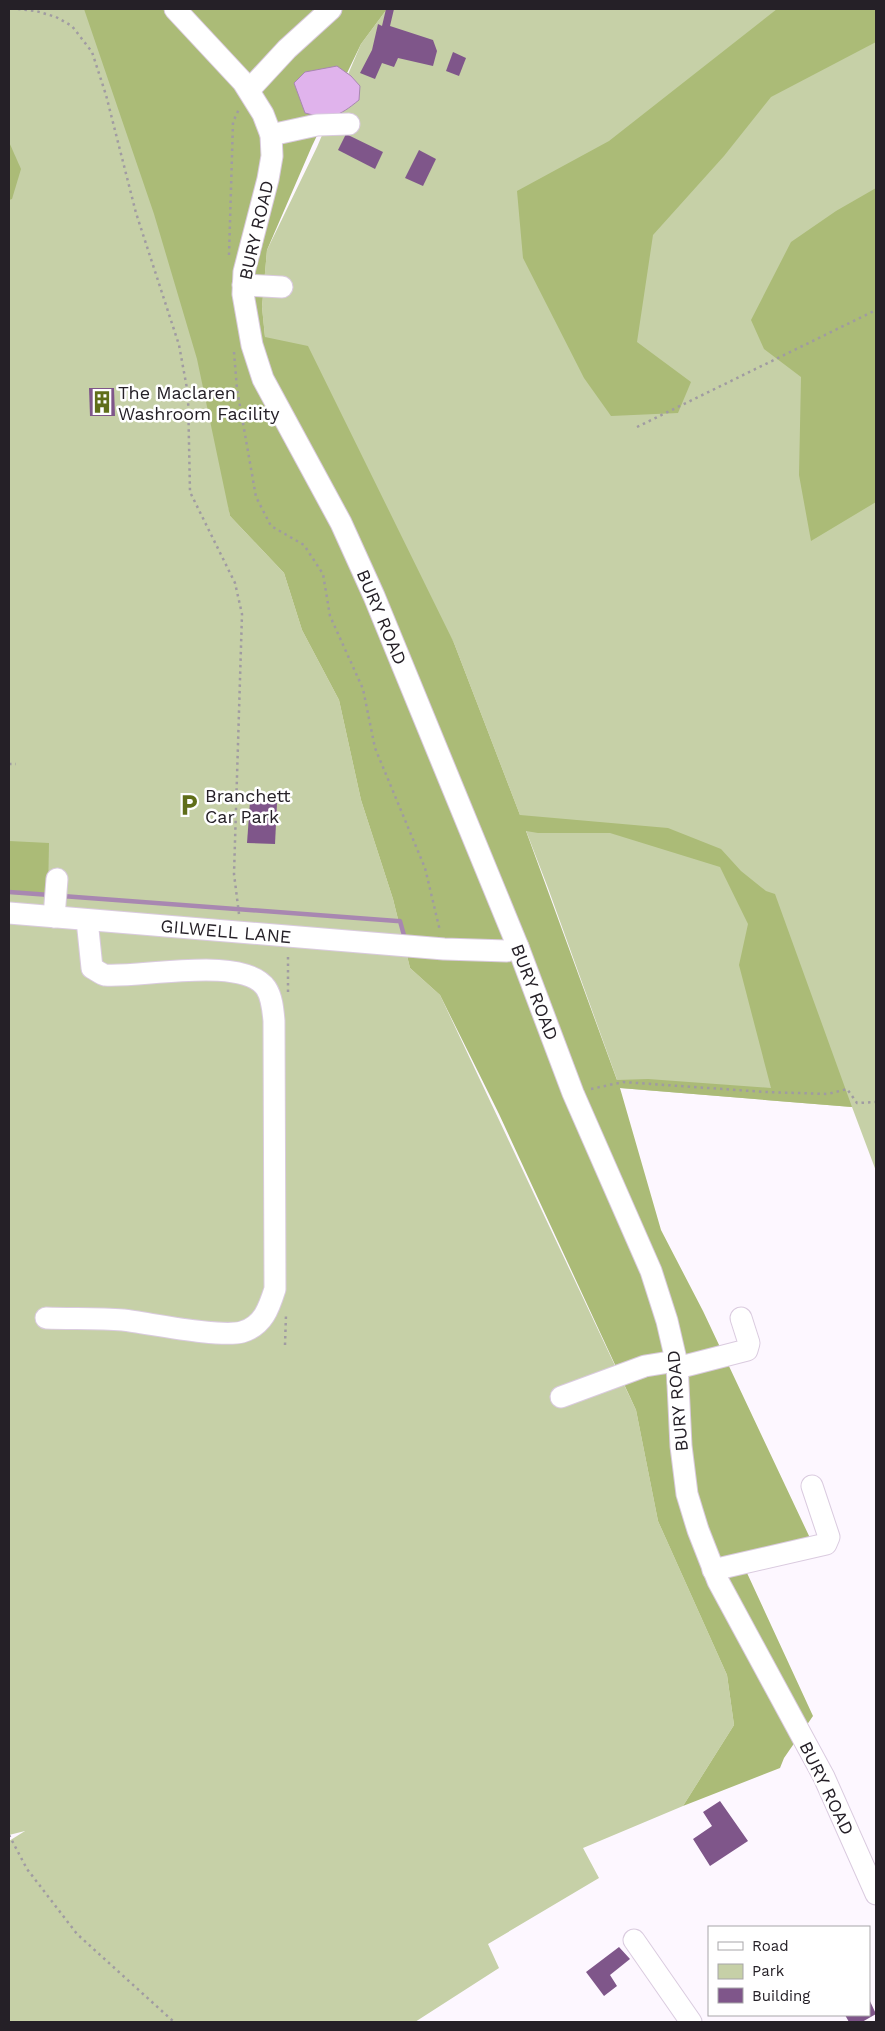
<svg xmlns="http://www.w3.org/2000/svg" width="885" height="2031" font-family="'Work Sans',sans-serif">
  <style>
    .green { fill: #c6d0a7 }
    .forest { fill: #abbb77; fill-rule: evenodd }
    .water { fill: #e0b3ec; stroke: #a887b1 }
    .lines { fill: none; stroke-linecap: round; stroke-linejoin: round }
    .stream { stroke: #a887b1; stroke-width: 4.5 }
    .building { fill: #7f568a }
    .minor-casing { stroke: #dacbdf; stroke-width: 23 }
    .path { stroke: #a09ba2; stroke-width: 2.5; stroke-dasharray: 2.5 4; stroke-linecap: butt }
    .minor { stroke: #fff; stroke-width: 21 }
    .labels { text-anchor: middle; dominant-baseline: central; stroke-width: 5; stroke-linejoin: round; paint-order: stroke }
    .street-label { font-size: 18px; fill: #252027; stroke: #fff }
    .poi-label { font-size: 18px; fill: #252027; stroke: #fff; text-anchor: start }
  </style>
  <rect width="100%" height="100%" fill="#fdf7ff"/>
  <g class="green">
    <polygon points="9,9 154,9 230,516 284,573 302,630 339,700 361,800 393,899 410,968 440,995 636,1410 658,1521 727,1675 734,1725 683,1806 583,1848 599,1878 488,1944 499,1968 415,2022 9,2022 9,1841 25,1831 9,1835"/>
    <polygon points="387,9 876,9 876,1171 852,1107 620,1088 548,888 454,643 265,337 262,307 267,250 317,147 361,44"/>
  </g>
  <g class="forest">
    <path d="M84,9H387L361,44L312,146L267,250L262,307L265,337L308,346L454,643L520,815L668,828L721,849L741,871L766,891L775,894L852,1107L620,1088L661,1230L703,1311L810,1538L741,1560L813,1716L784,1758L780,1768L683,1806L734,1725L727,1675L658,1521L636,1410L499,1114L440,995L410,968L393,899L361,800L339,700L302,630L284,573L230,516L197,359L154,214ZM526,831L538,833H610L720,867L748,924L739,965L771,1088L648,1079L617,1080Z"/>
    <polygon points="777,9 876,9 876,42 771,97 724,156 653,235 637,342 691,382 678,413 611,416 584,378 523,258 517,191 609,141"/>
    <polygon points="9,142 21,169 12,199 9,200"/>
    <polygon points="876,188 876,502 811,541 799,475 801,377 764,349 751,320 791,242 836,211"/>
    <polygon points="9,841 49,843 48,895 9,891"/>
  </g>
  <path class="water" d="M337,66L351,76L360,86L359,100C338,117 331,120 305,113L294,83L305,72Z"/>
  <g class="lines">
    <g class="stream">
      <polyline points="9,892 50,895"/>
      <polyline points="62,896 397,921 400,921 405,939"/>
    </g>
  </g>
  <g class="building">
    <polygon points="386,9 394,9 390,26 433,40 437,51 433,66 398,58 394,67 382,63 375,79 360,73 372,50 378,24 382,26"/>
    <polygon points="453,52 466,58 459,76 446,71"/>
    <polygon points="346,134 383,152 375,169 338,150"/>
    <polygon points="419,150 436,159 423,186 405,178"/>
    <polygon points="89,388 114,388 115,416 90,416"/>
    <polygon points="250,802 277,803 275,844 247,843"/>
    <polygon points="720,1801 748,1841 710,1866 693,1839 712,1826 703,1812"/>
    <polygon points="619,1947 630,1959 610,1975 617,1986 604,1996 586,1972"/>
    <polygon points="869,1999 876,2014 862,2022 849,2022 845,2015 869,2015"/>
  </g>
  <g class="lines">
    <defs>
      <g id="minor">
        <polyline points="175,9 243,82 263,114 271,135 272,156 268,179 244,272 243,294 252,345 263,379 341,523 374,596 518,947 573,1093 651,1271 667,1321 677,1364 681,1446 687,1494 698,1530 718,1581 824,1777 876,1894"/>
        <polyline points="249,90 287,49 331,9"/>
        <polyline points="271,135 317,125 349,124"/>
        <polyline points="243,285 282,287"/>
        <polyline points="9,913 444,949 507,951 518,947"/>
        <polyline points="54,917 57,879"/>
        <path d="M46,1318C71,1319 98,1318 123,1320C149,1323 220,1338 242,1332C263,1326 269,1308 275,1289L274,1021C273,1010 272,997 266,988C243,955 141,978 105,975C101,974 96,970 92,968L87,920"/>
        <polyline points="677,1368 747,1350 749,1343 741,1318"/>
        <polyline points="561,1397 645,1366 676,1361"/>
        <polyline points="713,1570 826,1544 829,1537 812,1486"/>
        <polyline points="634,1940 691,2022"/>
      </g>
    </defs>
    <use href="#minor" class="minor-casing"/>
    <g class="path">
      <polyline points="18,9 36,11 56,17 72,26 92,52 106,95 136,213 179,345 188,394 190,492 235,583 242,614 234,874 239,914"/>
      <polyline points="229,255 233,122 239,109"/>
      <polyline points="234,352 237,389 256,497 271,526 304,545 323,574 330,616 363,689 375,748 425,868 440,931"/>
      <polyline points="637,427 876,310"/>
      <polyline points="9,764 16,764"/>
      <polyline points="288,992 288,955"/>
      <polyline points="591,1089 623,1082 765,1092 828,1094 847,1089 857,1103 876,1102"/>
      <polyline points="285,1345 286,1315"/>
      <polyline points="9,1835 27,1869 77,1934 174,2022"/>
    </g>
    <use href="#minor" class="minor"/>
  </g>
  <defs>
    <symbol id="building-bare" viewBox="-9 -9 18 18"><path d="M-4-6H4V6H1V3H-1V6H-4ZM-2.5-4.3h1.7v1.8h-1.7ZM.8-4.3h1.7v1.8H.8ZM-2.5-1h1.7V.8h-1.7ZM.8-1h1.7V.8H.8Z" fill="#5f6e19" stroke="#fff" stroke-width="2.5" paint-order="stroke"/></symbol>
    <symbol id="parking-bare" viewBox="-9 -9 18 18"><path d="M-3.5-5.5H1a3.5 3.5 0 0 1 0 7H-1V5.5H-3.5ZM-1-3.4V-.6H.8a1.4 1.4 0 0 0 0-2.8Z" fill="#5f6e19" stroke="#fff" stroke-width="2.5" paint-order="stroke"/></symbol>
  </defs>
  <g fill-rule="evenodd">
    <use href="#building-bare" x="86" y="386" width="32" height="32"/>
    <use href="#parking-bare" x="173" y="789" width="32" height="32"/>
  </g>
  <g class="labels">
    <g class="street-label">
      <text transform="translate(256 230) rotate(-77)">BURY ROAD</text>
      <text transform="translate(382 617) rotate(67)">BURY ROAD</text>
      <text transform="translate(226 931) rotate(5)">GILWELL LANE</text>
      <text transform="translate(535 992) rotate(69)">BURY ROAD</text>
      <text transform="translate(677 1401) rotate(-95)">BURY ROAD</text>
      <text transform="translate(827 1788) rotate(64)">BURY ROAD</text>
    </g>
    <g class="poi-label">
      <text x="118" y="392">The Maclaren<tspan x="118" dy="21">Washroom Facility</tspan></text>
      <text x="205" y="795">Branchett<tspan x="205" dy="21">Car Park</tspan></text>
    </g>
  </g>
  <rect width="885" height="2031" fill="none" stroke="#252027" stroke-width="20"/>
  <rect x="708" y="1926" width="162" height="90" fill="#ffffff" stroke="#a8a6a9"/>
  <rect x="718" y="1942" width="25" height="8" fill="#ffffff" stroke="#a8a6a9"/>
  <text x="752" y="1951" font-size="15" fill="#252027">Road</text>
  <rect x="718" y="1964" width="25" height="15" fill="#c6d0a7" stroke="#a8a6a9"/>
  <text x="752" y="1976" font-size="15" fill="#252027">Park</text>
  <rect x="718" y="1988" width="25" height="15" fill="#7f568a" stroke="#a8a6a9"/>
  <text x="752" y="2001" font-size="15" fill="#252027">Building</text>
</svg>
